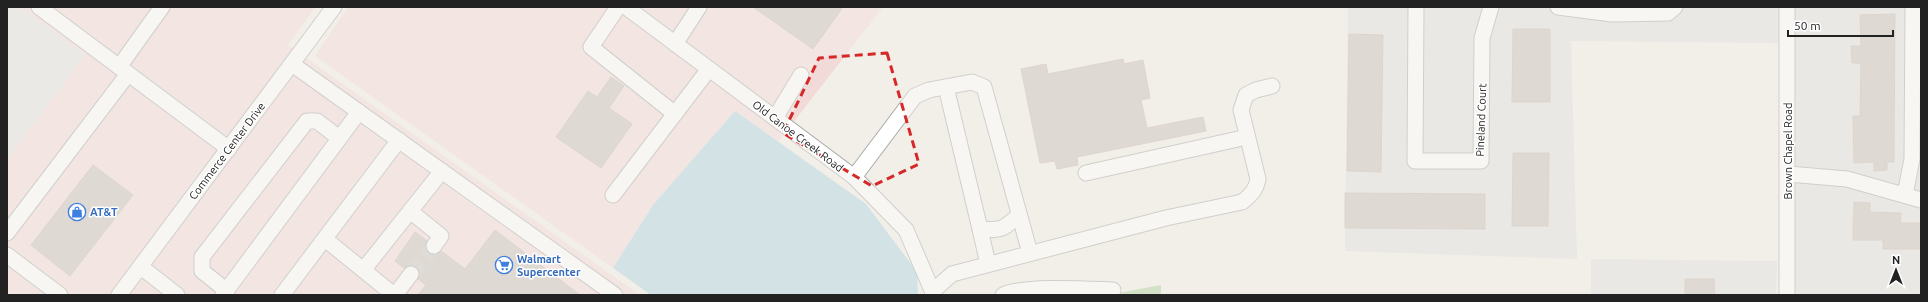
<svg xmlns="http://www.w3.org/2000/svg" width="1928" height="302" font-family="Ubuntu,sans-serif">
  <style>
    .residential { fill: #e0dfdf }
    .commercial { fill: #f2dad9 }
    .forest { fill: #add19e }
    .parking { fill: #e2e2e2 }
    .water { fill: #aad3df }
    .building { fill: #c7bfb8; stroke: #c4b6ab }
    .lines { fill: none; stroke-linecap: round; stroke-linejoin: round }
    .minor-tunnel { stroke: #c8c6c1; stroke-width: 15; stroke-dasharray: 15 8; stroke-linecap: butt }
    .minor-casing { stroke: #a9a9a9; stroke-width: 17 }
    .minor { stroke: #fff; stroke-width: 15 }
    .marked { fill: none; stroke: #d62828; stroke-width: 3; stroke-dasharray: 8 5; stroke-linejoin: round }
    .labels { text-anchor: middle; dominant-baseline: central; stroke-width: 3; stroke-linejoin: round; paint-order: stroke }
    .street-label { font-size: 11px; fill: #222; stroke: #fff }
    .shop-label { font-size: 11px; font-weight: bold; fill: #366cbe; stroke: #fff; text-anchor: start }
  </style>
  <rect width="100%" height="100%" fill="#f2efe9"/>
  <g class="residential">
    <polygon points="1348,7 1780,7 1780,43 1571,41 1577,259 1345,251"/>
    <polygon points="1794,7 1921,7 1921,295 1795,295"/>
    <polygon points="1591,259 1777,261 1776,295 1591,295"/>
  </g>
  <g class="commercial">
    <polygon points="7,7 316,7 288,45 640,295 7,295"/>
    <polygon points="348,7 883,7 778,142 735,111 653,205 613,268 315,56"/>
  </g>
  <polygon class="forest" points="1161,285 1161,295 1107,295"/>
  <polygon class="parking" points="7,7 20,7 85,55 7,160"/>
  <polygon class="water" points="735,111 866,204 917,272 918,295 651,295 613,268 653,205"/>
  <g class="building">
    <polygon points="753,7 843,7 813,49"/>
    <polygon points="1895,14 1894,162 1887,162 1887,170 1874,171 1874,162 1854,163 1853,116 1860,116 1861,63 1852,63 1851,46 1861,46 1860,15"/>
    <polygon points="1513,29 1550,29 1550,102 1512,102"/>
    <polygon points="1349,34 1383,35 1381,172 1347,171"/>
    <polygon points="1123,59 1124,64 1143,60 1150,98 1141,100 1147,128 1203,117 1206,131 1077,157 1078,165 1057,169 1055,161 1040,163 1021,69 1046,64 1048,74"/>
    <polygon points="611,77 624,86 609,108 632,124 601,168 556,137 588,91 597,97"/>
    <polygon points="1513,153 1549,153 1548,226 1512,226"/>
    <polygon points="93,165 133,195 70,276 31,245"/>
    <polygon points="1345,193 1485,194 1485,229 1345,228"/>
    <polygon points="1854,202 1870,203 1870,212 1901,213 1900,223 1921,223 1921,249 1883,249 1883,240 1853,240"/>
    <polygon points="495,230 580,295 418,295 426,285 418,279 419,270 412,265 404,268 395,261 415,232 427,241 425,246 429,253 434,255 441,251 465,269"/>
    <polygon points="1685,279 1714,279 1715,295 1685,295"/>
  </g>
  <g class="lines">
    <polyline class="minor-tunnel" points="411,274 434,246"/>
    <defs>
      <g id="minor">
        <polyline points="39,7 229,149"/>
        <polyline points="618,7 591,47 675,114"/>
        <polyline points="626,7 854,177 906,230 934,295"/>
        <polyline points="1416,7 1415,161 1481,161 1482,38 1491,7"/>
        <polyline points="1558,7 1612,14 1668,13 1675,7"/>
        <polyline points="1787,7 1787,295"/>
        <polyline points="675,44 699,7"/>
        <polyline points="292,64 615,295"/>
        <polyline points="119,67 162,7"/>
        <path d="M946,87L980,229C1001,231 1004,229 1019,215"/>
        <polyline points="775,118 801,75"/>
        <polyline points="1086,173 1247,137"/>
        <polyline points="1788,174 1847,179 1921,200"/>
        <polyline points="854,177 915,96 929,90 972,82 984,87 1030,253"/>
        <polyline points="613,195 709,69"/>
        <polyline points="1905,195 1912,159 1913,7"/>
        <polyline points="410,211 441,236 434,246"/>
        <polyline points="980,229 988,264"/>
        <polyline points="7,233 128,74"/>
        <polyline points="325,239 394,295"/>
        <polyline points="7,255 60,295"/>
        <polyline points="141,267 177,295"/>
        <polyline points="364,269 442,171"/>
        <polyline points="227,291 202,271 202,257 307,121 317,121 339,138"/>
        <path d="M933,291L952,274L1166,218L1242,202C1251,195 1256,190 1258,179L1241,110L1246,95L1256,90L1272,86"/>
        <polyline points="119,295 334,7"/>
        <polyline points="223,295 359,112"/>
        <polyline points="282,295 399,140"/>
        <polyline points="395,295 411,274"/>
        <path d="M1003,295C1025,285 1087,289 1113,290"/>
      </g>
    </defs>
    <use href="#minor" class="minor-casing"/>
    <use href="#minor" class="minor"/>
  </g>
  <path d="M0 0H1928V302H0ZM887,53L919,164L872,186L783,133L819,58Z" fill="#f2efe9" fill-opacity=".55" fill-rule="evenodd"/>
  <path class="marked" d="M887,53L919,164L872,186L783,133L819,58Z"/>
  <defs>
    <symbol id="shop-ring" viewBox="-11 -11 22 22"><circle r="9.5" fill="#fff" stroke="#3f7fe0" stroke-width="1.5"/><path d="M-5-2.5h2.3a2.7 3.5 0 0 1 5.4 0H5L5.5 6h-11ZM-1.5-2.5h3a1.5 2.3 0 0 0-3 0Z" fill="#3f7fe0"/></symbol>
    <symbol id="supermarket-ring" viewBox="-11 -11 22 22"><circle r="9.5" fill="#fff" stroke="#3f7fe0" stroke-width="1.5"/><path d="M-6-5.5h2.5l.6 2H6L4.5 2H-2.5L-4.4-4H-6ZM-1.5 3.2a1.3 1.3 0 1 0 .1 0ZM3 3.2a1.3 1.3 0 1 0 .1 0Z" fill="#3f7fe0"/></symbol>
  </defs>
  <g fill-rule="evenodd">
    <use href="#shop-ring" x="67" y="202" width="20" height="20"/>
    <use href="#supermarket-ring" x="494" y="255" width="20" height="20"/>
  </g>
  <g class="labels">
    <g class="street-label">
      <text transform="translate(1481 120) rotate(-88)">Pineland Court</text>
      <text transform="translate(798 136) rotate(37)">Old Canoe Creek Road</text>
      <text transform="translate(227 151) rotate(-53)">Commerce Center Drive</text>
      <text transform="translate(1788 151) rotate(-90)">Brown Chapel Road</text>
    </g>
    <g class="shop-label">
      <text x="90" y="212">AT&amp;T</text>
      <text x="517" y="259">Walmart<tspan x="517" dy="13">Supercenter</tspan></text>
    </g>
  </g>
  <rect width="1928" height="302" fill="none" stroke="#222222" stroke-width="16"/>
  <g transform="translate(1896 270)" stroke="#ffffff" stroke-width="3" paint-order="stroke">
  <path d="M0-3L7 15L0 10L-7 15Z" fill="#222222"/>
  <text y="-6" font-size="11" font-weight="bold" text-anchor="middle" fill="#222222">N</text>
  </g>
  <path d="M1788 30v6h105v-6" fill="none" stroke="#222222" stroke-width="2"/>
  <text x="1794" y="30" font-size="12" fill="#222222" stroke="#ffffff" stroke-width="3" paint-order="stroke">50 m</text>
</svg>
